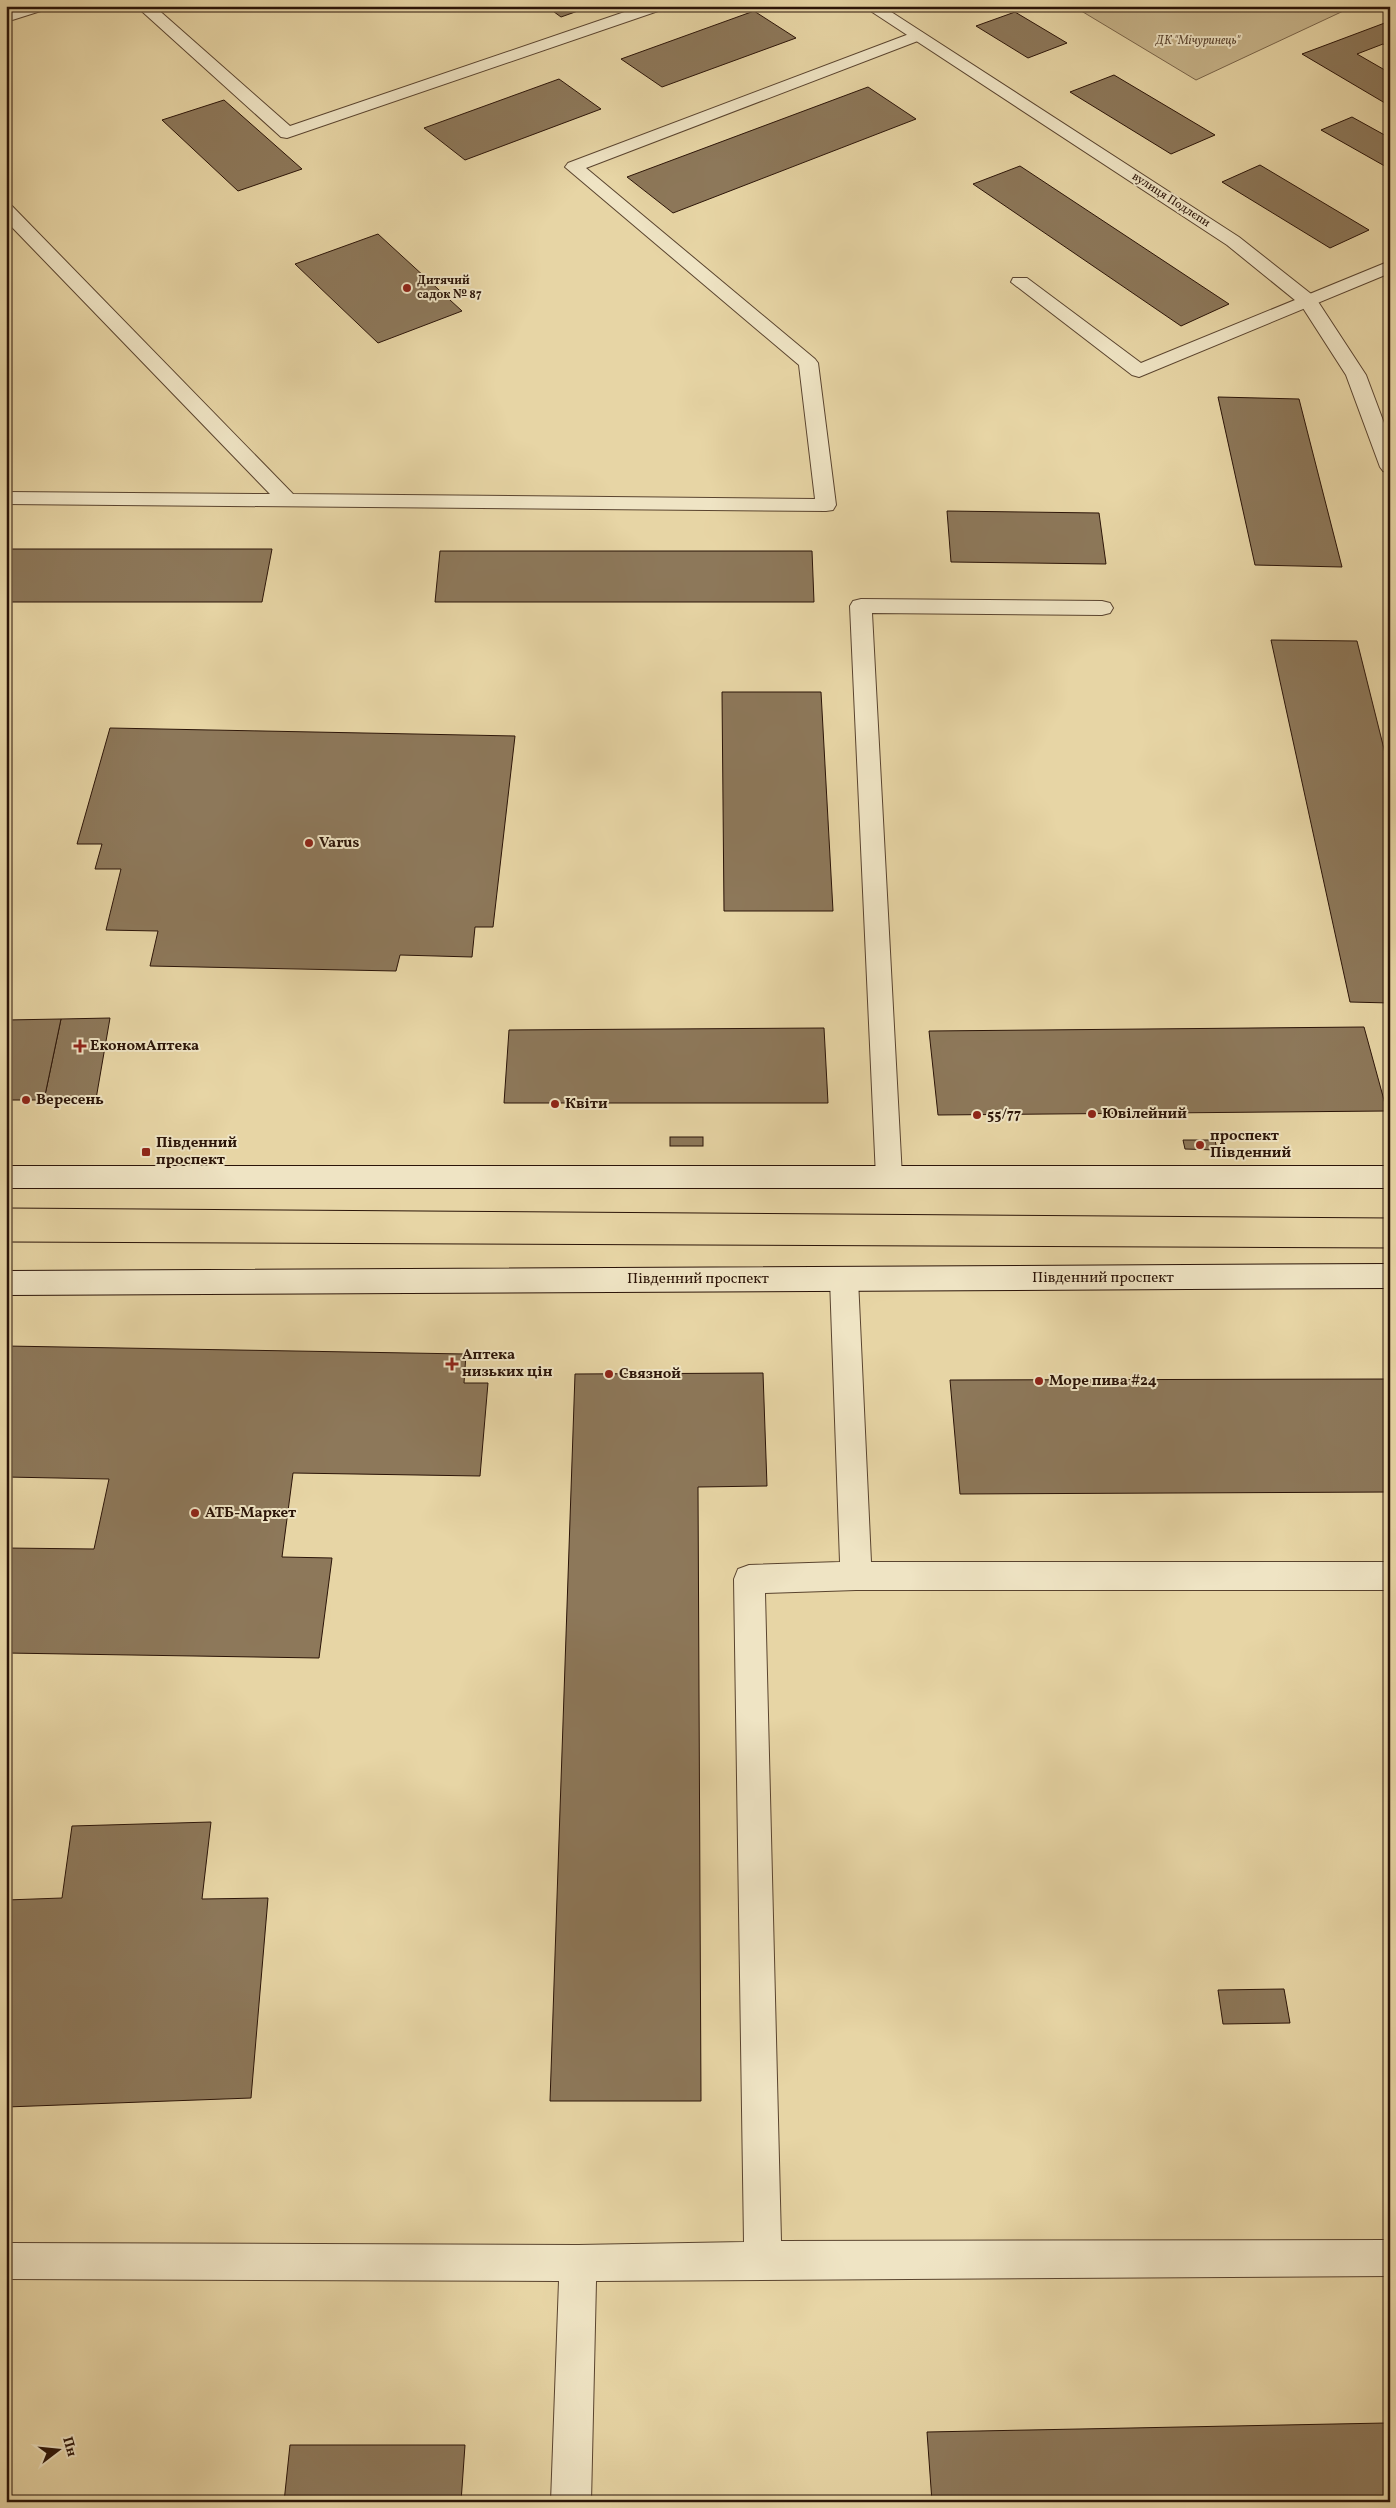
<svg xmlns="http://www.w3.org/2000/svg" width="1396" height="2508" font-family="Vollkorn,serif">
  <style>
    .green { fill: #c7b48a; stroke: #796449 }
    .building { fill: #8d785a; stroke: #2b1408 }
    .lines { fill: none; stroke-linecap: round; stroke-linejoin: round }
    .service-casing { stroke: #5a442f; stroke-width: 2 }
    .minor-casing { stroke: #5a442f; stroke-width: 2 }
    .secondary-casing { stroke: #2b1408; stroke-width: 2 }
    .service { fill: #efe4c4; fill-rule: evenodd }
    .minor { fill: #efe4c4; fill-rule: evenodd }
    .secondary { fill: #efe4c4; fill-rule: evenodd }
    .tram { stroke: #2b1408; stroke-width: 1 }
    .poi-dot { fill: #8f2418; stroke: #efe4c4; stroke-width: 2 }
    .labels { text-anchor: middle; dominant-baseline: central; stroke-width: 4; stroke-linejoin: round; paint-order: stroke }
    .far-park-label { font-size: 12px; font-style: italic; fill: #5a442f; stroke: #efe4c4 }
    .far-street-label { font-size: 12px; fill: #2b1408; stroke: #efe4c4 }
    .far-poi-label { font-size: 12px; font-weight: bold; fill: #2b1408; stroke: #efe4c4; text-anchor: start }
    .poi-label { font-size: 15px; font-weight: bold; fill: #2b1408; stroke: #efe4c4; text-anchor: start }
    .street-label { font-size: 15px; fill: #2b1408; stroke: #efe4c4 }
  </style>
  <rect width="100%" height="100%" fill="#e7d5a5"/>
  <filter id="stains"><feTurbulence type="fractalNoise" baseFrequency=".004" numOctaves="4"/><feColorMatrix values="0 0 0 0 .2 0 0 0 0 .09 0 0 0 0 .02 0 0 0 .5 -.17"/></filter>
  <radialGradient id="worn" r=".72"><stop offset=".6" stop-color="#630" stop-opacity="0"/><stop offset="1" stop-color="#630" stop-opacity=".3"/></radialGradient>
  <polygon class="green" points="1073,6 1354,6 1196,80"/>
  <g class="building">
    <polygon points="546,6 592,6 561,17"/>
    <polygon points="754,11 796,38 662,87 621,59"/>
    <polygon points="1015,12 1067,43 1028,58 976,26"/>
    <polygon points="1390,21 1390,48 1383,44 1357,54 1390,73 1390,106 1302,54"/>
    <polygon points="1114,75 1215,135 1171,154 1070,92"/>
    <polygon points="559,79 601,109 465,160 424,128"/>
    <polygon points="868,87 916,119 673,213 627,177"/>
    <polygon points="224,100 302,169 238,191 162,120"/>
    <polygon points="1352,117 1390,138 1390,169 1321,130"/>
    <polygon points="1260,165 1369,230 1330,248 1222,182"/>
    <polygon points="1020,166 1229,304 1181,326 973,184"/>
    <polygon points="378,234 462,311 378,343 295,264"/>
    <polygon points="1218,397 1299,399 1342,567 1255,565"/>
    <polygon points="947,511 1099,513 1106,564 951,562"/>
    <polygon points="6,549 272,549 262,602 6,602"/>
    <polygon points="440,551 812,551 814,602 435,602"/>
    <polygon points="1271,640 1357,641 1390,773 1390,1003 1350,1002"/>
    <polygon points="722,692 821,692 833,911 724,911"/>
    <polygon points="110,728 515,736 493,927 475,927 472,957 400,955 396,971 150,966 158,931 106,930 121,869 95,869 102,844 77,844"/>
    <polygon points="110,1018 96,1099 44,1100 61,1019"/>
    <polygon points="61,1019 44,1100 6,1100 6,1020"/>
    <polygon points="1364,1027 1387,1111 938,1115 929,1031"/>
    <polygon points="824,1028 828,1103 504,1103 509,1030"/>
    <rect x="670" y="1137" width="33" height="9"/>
    <polygon points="1183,1140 1215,1140 1217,1150 1185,1149"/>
    <polygon points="6,1346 466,1354 464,1383 488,1383 480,1476 293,1473 282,1557 332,1558 319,1658 6,1653 6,1548 94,1549 109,1479 6,1477"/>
    <polygon points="763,1373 767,1486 698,1487 701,2101 550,2101 575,1374"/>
    <polygon points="1390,1379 1390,1492 960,1494 950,1380"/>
    <polygon points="211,1822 202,1899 268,1898 251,2098 6,2107 6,1900 62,1898 72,1826"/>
    <polygon points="1284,1989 1290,2023 1223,2024 1218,1990"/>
    <polygon points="1386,2423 1390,2443 1390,2502 932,2502 927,2432"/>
    <polygon points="290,2445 465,2445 461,2502 284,2502"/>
  </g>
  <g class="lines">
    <defs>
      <g id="service">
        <polygon points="24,6 49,6 47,9 6,22 6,12"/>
        <polygon points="136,6 154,6 290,126 642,6 666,6 664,9 287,138 281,137"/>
        <polygon points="917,31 923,33 925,36 923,39 586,168 815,359 818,363 836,505 833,510 826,511 6,504 6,492 270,494 6,221 6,205 12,206 293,494 815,499 799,365 565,167 568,163"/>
        <polygon points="1390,261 1390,273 1139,377 1132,375 1011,282 1013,278 1027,278 1141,363"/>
        <polygon points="861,599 1102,601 1110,603 1113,608 1110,613 1102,615 872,613 902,1177 898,1185 889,1188 880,1185 876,1177 850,606 853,601"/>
        <polygon points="844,1267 854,1271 858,1279 871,1562 1390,1562 1390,1590 856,1590 765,1593 781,2241 1390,2240 1390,2276 596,2281 591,2502 551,2502 559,2281 6,2279 6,2243 578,2245 744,2242 734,1579 738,1569 749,1565 840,1562 830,1279 834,1271"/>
      </g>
      <polygon id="minor" points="863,6 882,6 1239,237 1315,297 1366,375 1390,439 1390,473 1383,471 1380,467 1346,375 1301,305 1227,245"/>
      <g id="secondary">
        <rect x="6" y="1166" width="1384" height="22"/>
        <polygon points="1390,1264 1390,1288 6,1295 6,1271"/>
      </g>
    </defs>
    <use href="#service" class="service-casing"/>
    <use href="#minor" class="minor-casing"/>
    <use href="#secondary" class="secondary-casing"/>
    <use href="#service" class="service"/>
    <use href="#minor" class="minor"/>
    <use href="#secondary" class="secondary"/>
    <g class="tram">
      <polyline points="6,1208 1390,1218"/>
      <polyline points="6,1242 1390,1248"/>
    </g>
  </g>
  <g class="poi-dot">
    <circle cx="407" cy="288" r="5"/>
    <circle cx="309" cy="843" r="5"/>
    <path d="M77.5 1038.5h5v5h5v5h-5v5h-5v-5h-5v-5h5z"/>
    <circle cx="26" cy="1100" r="5"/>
    <circle cx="555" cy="1104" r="5"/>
    <circle cx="1092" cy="1114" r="5"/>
    <circle cx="977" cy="1115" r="5"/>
    <circle cx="1200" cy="1145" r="5"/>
    <rect x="141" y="1147" width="10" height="10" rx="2.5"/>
    <path d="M449.5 1356.5h5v5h5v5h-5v5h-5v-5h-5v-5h5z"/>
    <circle cx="609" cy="1374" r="5"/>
    <circle cx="1039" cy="1381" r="5"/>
    <circle cx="195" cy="1513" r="5"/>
  </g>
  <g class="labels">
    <g class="far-park-label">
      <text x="1198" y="41">ДК "Мічуринець"</text>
    </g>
    <g class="far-street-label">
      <text transform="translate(1171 200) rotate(33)">вулиця Подлєпи</text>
    </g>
    <g class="far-poi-label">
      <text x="417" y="281">Дитячий<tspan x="417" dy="14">садок № 87</tspan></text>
    </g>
    <g class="poi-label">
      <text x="319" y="843">Varus</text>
      <text x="90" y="1046">ЕкономАптека</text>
      <text x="36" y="1100">Вересень</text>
      <text x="565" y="1104">Квіти</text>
      <text x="1102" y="1114">Ювілейний</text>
      <text x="987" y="1115">55/77</text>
      <text x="1210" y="1136">проспект<tspan x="1210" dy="17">Південний</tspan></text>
      <text x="156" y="1143">Південний<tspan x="156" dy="17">проспект</tspan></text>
      <text x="462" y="1355">Аптека<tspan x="462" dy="17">низьких цін</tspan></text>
      <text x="619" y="1374">Связной</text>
      <text x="1049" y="1381">Море пива #24</text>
      <text x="205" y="1513">АТБ-Маркет</text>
    </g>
    <g class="street-label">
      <text x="1103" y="1278">Південний проспект</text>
      <text x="698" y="1279">Південний проспект</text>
    </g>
  </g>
  <rect width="1396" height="2508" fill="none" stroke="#e7d5a5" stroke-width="25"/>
  <rect x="8" y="8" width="1381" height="2493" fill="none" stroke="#2b1408" stroke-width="2.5"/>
  <rect x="12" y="12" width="1371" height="2483" fill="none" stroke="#2b1408"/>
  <g transform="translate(58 2450) rotate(74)" stroke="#efe4c4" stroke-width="4" paint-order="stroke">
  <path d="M0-4L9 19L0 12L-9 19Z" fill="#2b1408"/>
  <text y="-8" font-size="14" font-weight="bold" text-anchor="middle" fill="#2b1408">Пн</text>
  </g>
  <rect width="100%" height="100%" filter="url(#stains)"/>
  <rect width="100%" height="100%" fill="url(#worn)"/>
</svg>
